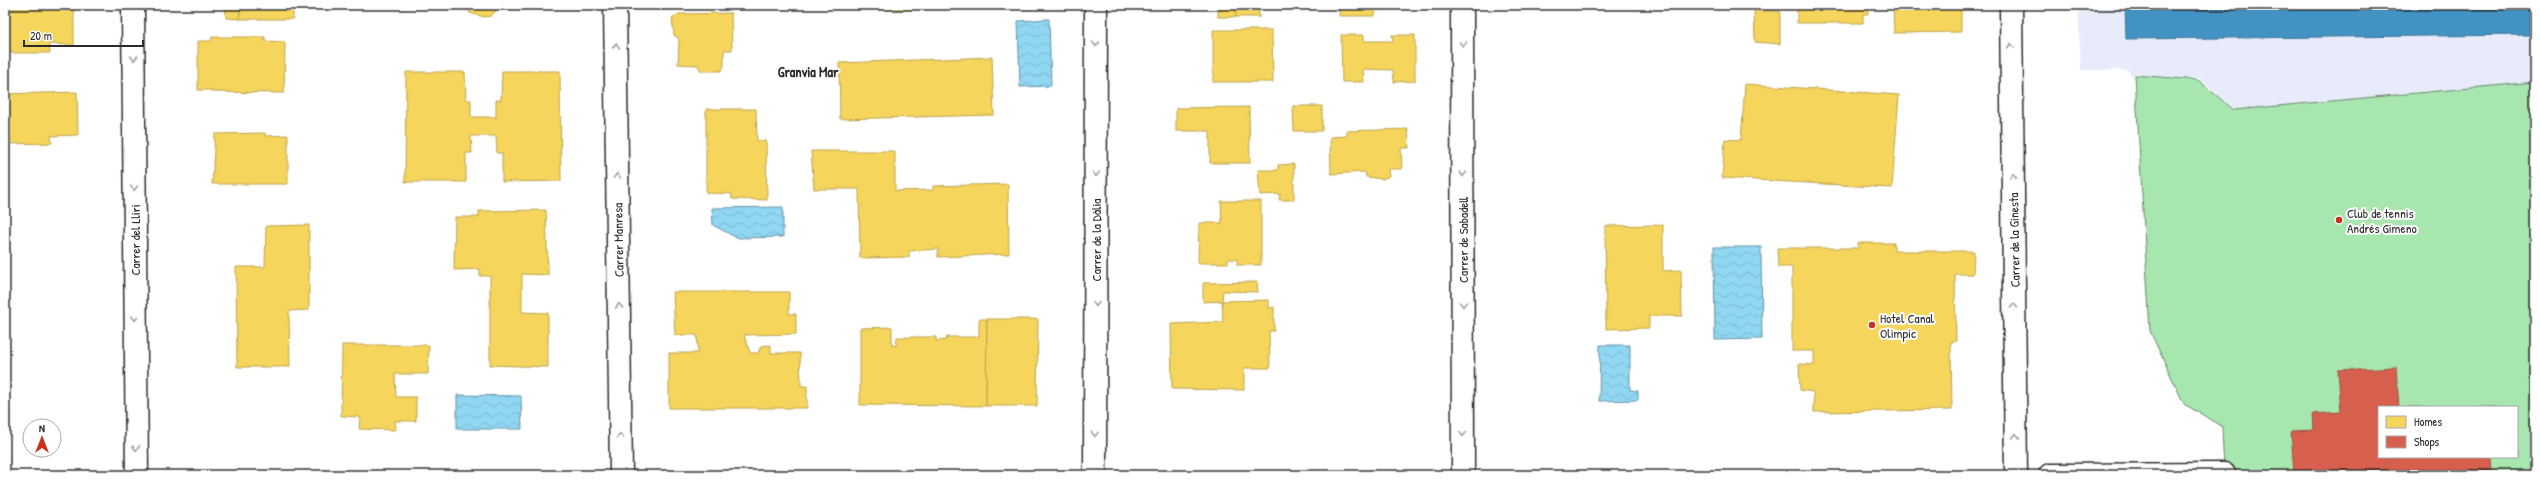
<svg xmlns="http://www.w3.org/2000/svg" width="2540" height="480" font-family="'Patrick Hand',sans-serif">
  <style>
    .built { fill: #e8ecfa }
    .pitch { fill: #a7e6ae; stroke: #69886c; fill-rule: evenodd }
    .water { fill: url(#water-waves); stroke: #6892a2 }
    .homes { fill: #f6d55c; stroke: #b9a24d }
    .shops { fill: #d6604d; stroke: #a35043 }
    .schools { fill: #4393c3; stroke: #3c7495 }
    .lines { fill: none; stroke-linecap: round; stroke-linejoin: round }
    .service-casing { stroke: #2b2b2b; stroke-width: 25 }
    .minor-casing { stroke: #2b2b2b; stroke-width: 25 }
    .service { stroke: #fff; stroke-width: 22 }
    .minor { stroke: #fff; stroke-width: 22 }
    .oneway { stroke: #a0a0a0 }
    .poi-dot { fill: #c8321e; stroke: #fff; stroke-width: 1.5 }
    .labels { text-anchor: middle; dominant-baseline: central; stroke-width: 4; stroke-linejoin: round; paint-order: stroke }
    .poi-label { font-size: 13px; fill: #2b2b2b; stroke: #fff; text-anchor: start }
    .street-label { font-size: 13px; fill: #2b2b2b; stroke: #fff }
    .neighbourhood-label { font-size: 14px; font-weight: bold; fill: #2b2b2b; stroke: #fff }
  </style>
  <defs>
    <pattern id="water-waves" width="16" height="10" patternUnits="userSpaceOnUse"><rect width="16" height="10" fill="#90d7f2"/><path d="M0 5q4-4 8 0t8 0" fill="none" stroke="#7cb9d0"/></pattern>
  </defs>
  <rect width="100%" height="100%" fill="#fff"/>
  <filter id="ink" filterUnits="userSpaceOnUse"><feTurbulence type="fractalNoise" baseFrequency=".025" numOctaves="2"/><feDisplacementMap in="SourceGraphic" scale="8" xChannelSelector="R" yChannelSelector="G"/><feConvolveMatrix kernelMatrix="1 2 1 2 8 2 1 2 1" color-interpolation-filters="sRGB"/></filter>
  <g filter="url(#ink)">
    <polygon class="built" points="2078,5 2535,5 2535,82 2234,110 2199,78 2137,81 2127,70 2081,70"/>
    <path class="pitch" d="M2135,75L2198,80L2234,110L2535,82V475H2224L2222,426L2184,404L2150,331ZM2379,407H2517V457H2379Z"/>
    <g class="water">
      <polygon points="1049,19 1051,86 1020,87 1018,21"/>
      <polygon points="783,207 783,237 737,238 713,225 712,208"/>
      <polygon points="1714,247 1761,247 1762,339 1715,340"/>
      <polygon points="1600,345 1630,345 1630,390 1638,391 1638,400 1599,401"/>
      <polygon points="457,395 521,396 522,429 457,429"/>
    </g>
    <g class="homes">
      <polygon points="6,5 74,5 74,45 49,44 50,53 7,53"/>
      <polygon points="225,5 240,5 240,19 226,18"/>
      <rect x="240" y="5" width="53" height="14"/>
      <polygon points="465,5 502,5 491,16 484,17 470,13"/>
      <polygon points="876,5 1031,5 1031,8 876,9"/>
      <rect x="1218" y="5" width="18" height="12"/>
      <rect x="1236" y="5" width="23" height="12"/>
      <polygon points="1339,5 1376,5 1375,16 1339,16"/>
      <polygon points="1797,5 1868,5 1868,14 1863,14 1863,23 1797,23"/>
      <polygon points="1893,5 1961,5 1961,32 1894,33"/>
      <polygon points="1754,11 1780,11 1780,44 1755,42"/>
      <polygon points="731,13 732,50 724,50 724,66 721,71 701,71 698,65 678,64 679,39 674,35 672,18 679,14"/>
      <polygon points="1213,30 1272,30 1273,82 1213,82"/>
      <polygon points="1341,35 1364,35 1364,41 1393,41 1392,35 1415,35 1415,81 1394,82 1393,70 1363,69 1364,82 1342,82"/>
      <polygon points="212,37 265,37 265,41 285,42 284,93 211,92 212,90 198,90 198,41 211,41"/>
      <polygon points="992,57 994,115 840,119 839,63"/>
      <polygon points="502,71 560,71 561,181 502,182 502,153 497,153 496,136 471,136 472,153 466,153 466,182 405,182 406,72 465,72 466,100 471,100 471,117 496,117 496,100 501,100"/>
      <polygon points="1745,84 1899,95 1892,188 1722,178 1725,139 1741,140"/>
      <polygon points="77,92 78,135 51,136 52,143 7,144 5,94"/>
      <polygon points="1293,106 1322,106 1322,131 1294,131"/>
      <polygon points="1249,107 1250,163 1210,163 1210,131 1176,131 1176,108"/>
      <polygon points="706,109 756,109 757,141 766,141 767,200 732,199 732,194 706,193"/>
      <polygon points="1408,129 1409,148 1401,148 1402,169 1388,169 1389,176 1383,179 1366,177 1365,172 1331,174 1330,137 1347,136 1347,131"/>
      <polygon points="265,133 265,136 288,135 288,184 212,184 215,134"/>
      <polygon points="811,151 895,151 895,191 933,190 933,186 1008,184 1009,254 938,257 938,249 909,251 909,257 860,258 859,189 814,189"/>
      <polygon points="1294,164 1294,200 1279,200 1280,194 1260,195 1258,170 1278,170 1278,165"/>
      <polygon points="1221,201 1261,201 1261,265 1237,265 1237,259 1228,259 1228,263 1198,263 1199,223 1222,223"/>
      <polygon points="546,210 548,275 522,274 522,312 548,313 548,367 490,365 490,276 480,276 480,269 454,270 455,217 479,217 479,211"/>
      <polygon points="309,225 309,310 289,311 290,367 237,367 236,267 265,267 266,226"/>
      <polygon points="1663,225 1663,271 1681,270 1682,316 1649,316 1649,328 1606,329 1605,226"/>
      <polygon points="1858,243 1894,243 1894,251 1974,251 1973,274 1955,274 1956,341 1951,342 1952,410 1814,412 1813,392 1800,390 1799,364 1814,365 1814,351 1792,351 1792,267 1778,267 1777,248 1858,248"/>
      <polygon points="1257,282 1258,292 1223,291 1222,301 1203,302 1203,283"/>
      <polygon points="673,292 789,292 789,314 796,314 796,334 744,335 750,353 758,353 761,346 771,345 771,353 800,353 801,386 807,386 807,408 669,408 669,353 698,353 697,335 675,335"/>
      <polygon points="1269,300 1269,308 1274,307 1274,331 1269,331 1270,368 1244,368 1244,390 1172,389 1171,324 1223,322 1222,301"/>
      <polygon points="979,319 987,319 986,406 860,405 860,328 892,327 892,345 896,346 897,337 936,337 936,341 946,340 947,337 979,337"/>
      <polygon points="987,319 1038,319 1037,406 986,406"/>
      <polygon points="342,345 429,345 428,374 395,374 396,397 416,397 416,421 395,421 396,430 359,429 360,417 341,416"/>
    </g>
    <polygon class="shops" points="2396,367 2399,407 2379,407 2379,457 2491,457 2492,475 2294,475 2291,431 2314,430 2313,414 2341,412 2338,370"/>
    <polygon class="schools" points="2125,5 2535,5 2535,35 2126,39"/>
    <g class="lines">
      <defs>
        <polyline id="service" points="2050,475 2224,474"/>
        <g id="minor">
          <polyline points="133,5 137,475"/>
          <polyline points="615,5 621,475"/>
          <polyline points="1462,5 1463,475"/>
          <polyline points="2011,5 2016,475"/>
          <polyline points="1095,475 1096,5"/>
        </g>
      </defs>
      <use href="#service" class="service-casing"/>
      <use href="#minor" class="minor-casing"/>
      <use href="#service" class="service"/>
      <use href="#minor" class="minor"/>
    </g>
    <defs><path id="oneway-chevron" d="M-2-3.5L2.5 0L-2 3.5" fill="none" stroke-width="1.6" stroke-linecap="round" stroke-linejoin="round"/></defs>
    <g class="oneway">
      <use href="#oneway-chevron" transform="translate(1096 44) rotate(90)"/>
      <use href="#oneway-chevron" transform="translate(1463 44) rotate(90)"/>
      <use href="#oneway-chevron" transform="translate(616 46) rotate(-91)"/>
      <use href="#oneway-chevron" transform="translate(2011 46) rotate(-91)"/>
      <use href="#oneway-chevron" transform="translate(134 58) rotate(90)"/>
      <use href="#oneway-chevron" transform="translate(1096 174) rotate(90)"/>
      <use href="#oneway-chevron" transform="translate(1463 174) rotate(90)"/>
      <use href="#oneway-chevron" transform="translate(617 176) rotate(-91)"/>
      <use href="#oneway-chevron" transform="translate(2013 176) rotate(-91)"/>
      <use href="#oneway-chevron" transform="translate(134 188) rotate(90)"/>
      <use href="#oneway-chevron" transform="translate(1096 304) rotate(90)"/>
      <use href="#oneway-chevron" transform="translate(1463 304) rotate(90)"/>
      <use href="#oneway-chevron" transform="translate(619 306) rotate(-91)"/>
      <use href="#oneway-chevron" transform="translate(2014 306) rotate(-91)"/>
      <use href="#oneway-chevron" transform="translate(135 318) rotate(90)"/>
      <use href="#oneway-chevron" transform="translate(1095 434) rotate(90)"/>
      <use href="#oneway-chevron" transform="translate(1463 434) rotate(90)"/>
      <use href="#oneway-chevron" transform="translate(620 436) rotate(-90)"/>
      <use href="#oneway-chevron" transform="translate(2016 436) rotate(-91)"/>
      <use href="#oneway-chevron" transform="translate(136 448) rotate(89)"/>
    </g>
  </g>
  <g class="poi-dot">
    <circle cx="2339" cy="220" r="4"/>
    <circle cx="1872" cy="325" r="4"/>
  </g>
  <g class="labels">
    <g class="poi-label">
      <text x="2347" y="213">Club de tennis<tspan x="2347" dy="15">Andrés Gimeno</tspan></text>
      <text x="1880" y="318">Hotel Canal<tspan x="1880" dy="15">Olimpic</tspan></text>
    </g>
    <g class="street-label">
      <text transform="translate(135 240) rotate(-90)">Carrer del Lliri</text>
      <text transform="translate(618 240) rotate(-91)">Carrer Manresa</text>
      <text transform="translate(1096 240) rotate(-90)">Carrer de la Dàlia</text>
      <text transform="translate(1463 240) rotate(-90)">Carrer de Sabadell</text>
      <text transform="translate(2014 240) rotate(-91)">Carrer de la Ginesta</text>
    </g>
    <g class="neighbourhood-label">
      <text x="808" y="71">Granvia Mar</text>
    </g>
  </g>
  <rect width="2540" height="480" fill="none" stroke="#fff" stroke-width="20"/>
  <rect x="10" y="10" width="2520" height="460" fill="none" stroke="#2b2b2b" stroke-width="1.5" filter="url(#ink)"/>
  <rect x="2378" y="406" width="140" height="52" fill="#ffffff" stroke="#aaaaaa"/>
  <rect x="2386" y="416" width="20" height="12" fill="#f6d55c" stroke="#aaaaaa"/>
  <text x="2414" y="426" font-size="12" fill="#2b2b2b">Homes</text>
  <rect x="2386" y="436" width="20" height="12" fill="#d6604d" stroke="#aaaaaa"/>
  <text x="2414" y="446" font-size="12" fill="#2b2b2b">Shops</text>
  <g transform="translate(42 438)"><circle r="19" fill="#ffffff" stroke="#aaaaaa"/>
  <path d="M0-3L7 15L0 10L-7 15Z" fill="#c8321e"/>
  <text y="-6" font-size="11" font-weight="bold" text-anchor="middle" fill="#2b2b2b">N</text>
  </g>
  <path d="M24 40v6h119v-6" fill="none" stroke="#2b2b2b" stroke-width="2"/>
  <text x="30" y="40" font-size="12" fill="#2b2b2b" stroke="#ffffff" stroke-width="3" paint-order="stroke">20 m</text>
</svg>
